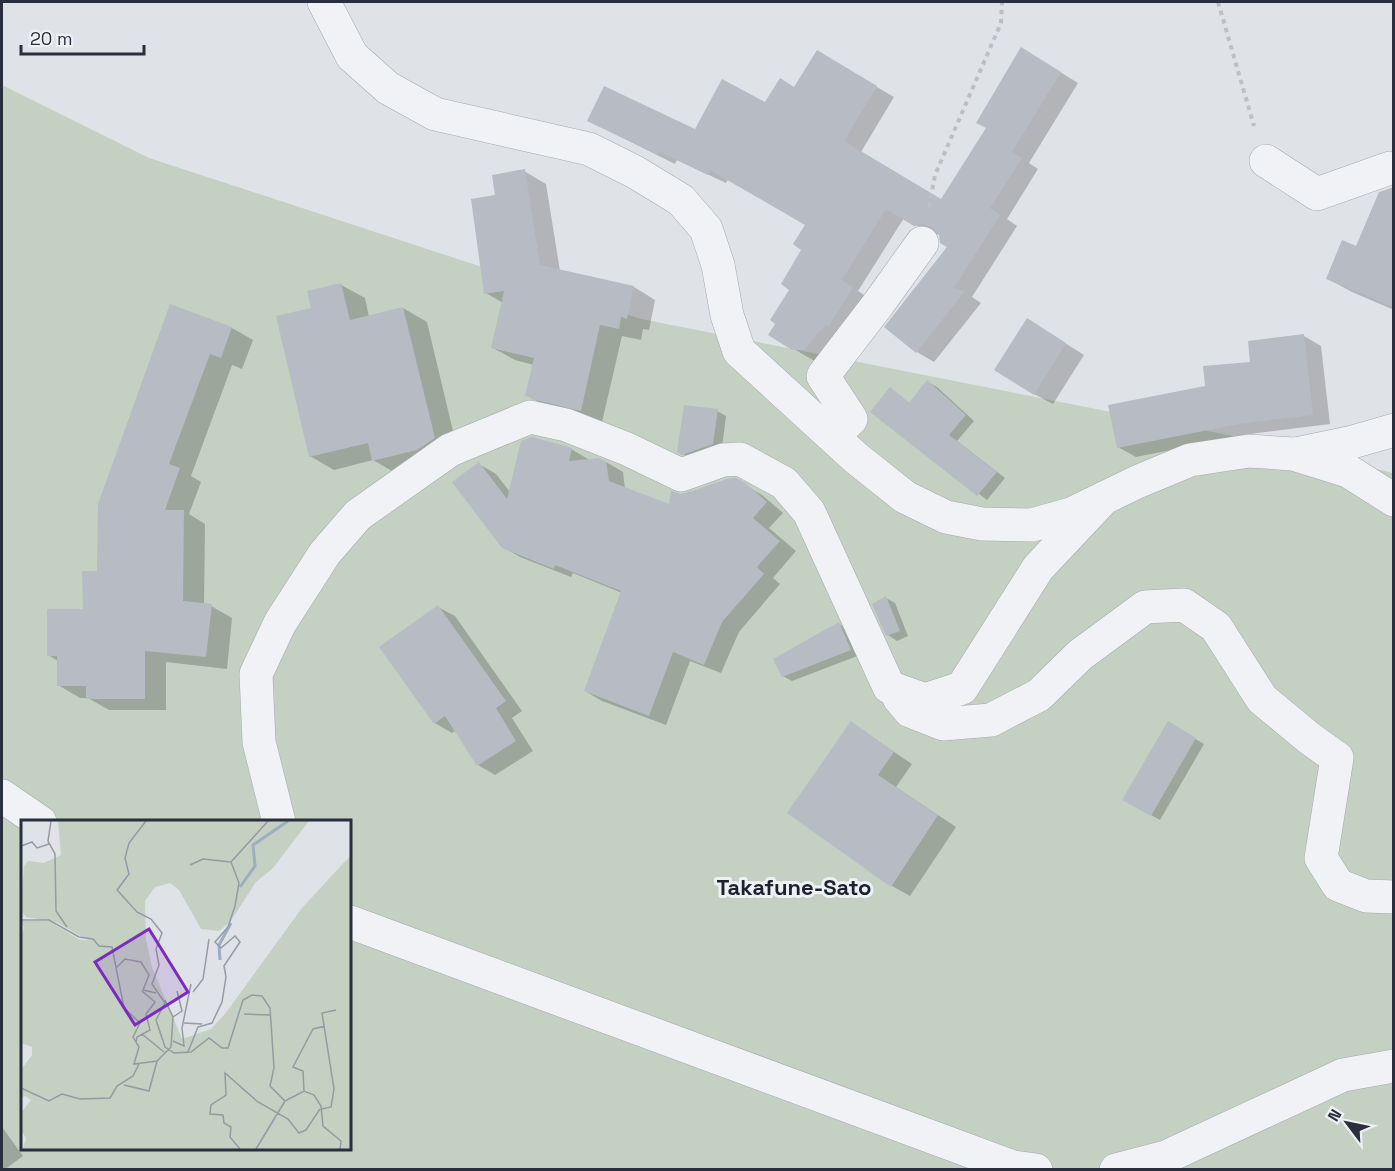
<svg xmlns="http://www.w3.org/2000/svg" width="1395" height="1171" font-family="'Space Grotesk',sans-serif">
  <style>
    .green { fill: #c4d0c1; fill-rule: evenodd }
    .shadow { fill: #0003 }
    .building { fill: #b7bbc3 }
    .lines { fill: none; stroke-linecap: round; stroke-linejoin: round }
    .minor-casing { stroke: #a5a9b0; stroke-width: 34 }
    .path { stroke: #bdbfc5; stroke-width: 4; stroke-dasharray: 4.5 4.5; stroke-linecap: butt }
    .minor { stroke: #f1f2f5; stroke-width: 33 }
    .labels { text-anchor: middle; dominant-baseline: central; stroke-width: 6; stroke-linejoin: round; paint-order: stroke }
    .neighbourhood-label { font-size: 22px; font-weight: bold; fill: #1c212d; stroke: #eef0f4 }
    .inset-river { fill: none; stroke: #9daec3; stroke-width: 3 }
    .inset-road { fill: none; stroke: #969aa3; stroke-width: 1.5 }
    .view { fill: #7b2cbf; fill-opacity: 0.15; stroke: #7b2cbf; stroke-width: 3 }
    .inset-edge { fill: none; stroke: #292f3c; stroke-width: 3 }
  </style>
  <rect width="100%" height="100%" fill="#dfe2e7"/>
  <path class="green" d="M2,85L149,158L641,319L1263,442L1393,473V1169H2ZM22,822H350V1148H22Z"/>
  <g class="shadow">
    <polygon points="817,52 894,97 861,152 941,201 1039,59 1078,83 1029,163 1038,169 1007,219 1017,226 972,297 981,303 934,362 917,352 886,327 949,246 940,234 933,235 904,218 858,291 869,298 818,363 770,335 791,289 803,249 807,224 728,179 726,183 677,160 675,164 589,121 696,131 765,104 794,88"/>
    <polygon points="524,171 546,184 560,271 634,287 655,300 649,330 643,329 641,340 622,336 602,422 554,411 527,395 534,365 515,360 493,348 503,303 486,293 497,196"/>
    <polygon points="1394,197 1394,310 1352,292 1328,279 1357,248"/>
    <polygon points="341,285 365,298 369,317 403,308 427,322 458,452 397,474 373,460 334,470 310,456 313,309"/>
    <polygon points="171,306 232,328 253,340 242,369 232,365 191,476 201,482 189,514 205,524 204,605 211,606 232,618 227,669 166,662 166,710 109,710 88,698 80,698 58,685 58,661 48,655 84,611 99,572"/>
    <polygon points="1046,331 1084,355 1053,404 1034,394"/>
    <polygon points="1304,336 1321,346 1330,424 1257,433 1136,457 1118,447 1252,363"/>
    <polygon points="928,382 937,387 974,421 957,441 1005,478 987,500 872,411 899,395 910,404"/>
    <polygon points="717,411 726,416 722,448 692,459 679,452"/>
    <polygon points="571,449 588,459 588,461 606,462 623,472 625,489 670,507 679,495 735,480 762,495 783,513 769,528 796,551 773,578 780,584 739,632 721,673 690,661 666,725 602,701 585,691 622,593 573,573 571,577 520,557 503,547 479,464 496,474 510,492"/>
    <polygon points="886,598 895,603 908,636 897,641 888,635"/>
    <polygon points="438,607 455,616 522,711 512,718 533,751 495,775 478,765 456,730 452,733 435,723"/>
    <polygon points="839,624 848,629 860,655 792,681 783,676"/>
    <polygon points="851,723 912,764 896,787 956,827 910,896 892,886"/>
    <polygon points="1168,723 1204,744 1160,820 1124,800"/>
    <polygon points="2,1127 23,1156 4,1170 2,1170"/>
  </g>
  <g class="building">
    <polygon points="1021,47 1061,72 1012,152 1022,158 990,208 1000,215 954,288 965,291 916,353 884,327 947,247 940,243 939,235 932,227 923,224 914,226 886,209 842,280 853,287 829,326 826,324 804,350 792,350 768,335 775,324 770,320 789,290 781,284 801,250 793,244 805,225 710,170 708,175 660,152 658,155 587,121 604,86 695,129 722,79 765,102 780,78 794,87 817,50 877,86 844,141 941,199 986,128 976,123"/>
    <polygon points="525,169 540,265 634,286 627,319 621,317 619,329 600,325 581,411 531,399 531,397 525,396 534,358 491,348 504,291 484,294 471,199 495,195 492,175"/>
    <polygon points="1394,187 1394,307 1326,279 1342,240 1356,246 1379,192"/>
    <polygon points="341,283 350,320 403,307 435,438 417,450 372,461 368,443 309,457 276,316 311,308 307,291"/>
    <polygon points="170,304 232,327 221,358 210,354 169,464 180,468 165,510 184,510 183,601 212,604 206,657 145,651 145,699 86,699 86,686 57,686 57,656 47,656 47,609 83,609 82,571 97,571 98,504"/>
    <polygon points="1027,318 1066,343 1034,395 994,370"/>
    <polygon points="1304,334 1313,415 1239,424 1117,448 1108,405 1205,386 1203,366 1250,362 1248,341"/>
    <polygon points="927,380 966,415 949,435 997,472 977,496 870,412 890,387 909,403"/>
    <polygon points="684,405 718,409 713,444 682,455 677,452"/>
    <polygon points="532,437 572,448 569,461 599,458 606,461 609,481 669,504 671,491 680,494 687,493 727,479 736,478 745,483 767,502 753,518 780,541 757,567 764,574 722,622 704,665 673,652 649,716 584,691 621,591 555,565 554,569 502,548 452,482 479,462 507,499 521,441"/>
    <polygon points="886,596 900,631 886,636 872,604"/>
    <polygon points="438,605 506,701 496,708 516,741 477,766 445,716 434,724 379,647"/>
    <polygon points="839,622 851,650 782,677 773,659"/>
    <polygon points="851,721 894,752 878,775 938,815 891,887 787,813"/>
    <polygon points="1168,721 1196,738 1151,816 1122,800"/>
  </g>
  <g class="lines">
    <defs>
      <g id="minor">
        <polyline points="324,2 352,56 388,88 435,114 589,149 635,172 681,200 706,229 718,265 727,315 739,351 856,458 905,497 946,517 982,524 1032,525 1071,514 1137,482 1190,460 1249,451 1293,454 1348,471 1394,500"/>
        <polyline points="1266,161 1317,194 1390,168 1394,169"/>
        <polyline points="833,436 851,419 823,376 879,303 922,243"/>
        <polyline points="1296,454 1349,443 1394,430"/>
        <polyline points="899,698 910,711 943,724 991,720 1039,695 1080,655 1145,607 1184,605 1216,627 1262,699 1309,738 1337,758 1321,858 1338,885 1366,896 1394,897"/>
        <polyline points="2,796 40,822"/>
        <polyline points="279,822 259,742 256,674 280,623 325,553 358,515 450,450 530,417 566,425 627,449 681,475 723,460 740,459 784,483 809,512 889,687 925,700 962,688 1038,568 1104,498"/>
        <polyline points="350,922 1013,1167 1036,1170"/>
        <polyline points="1116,1170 1166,1157 1343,1075 1394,1066"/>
      </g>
    </defs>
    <use href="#minor" class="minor-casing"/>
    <g class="path">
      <polyline points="1218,2 1254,126"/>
      <polyline points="929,207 935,175 1001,23 1002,2"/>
    </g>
    <use href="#minor" class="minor"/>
  </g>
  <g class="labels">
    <g class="neighbourhood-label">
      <text x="794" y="887">Takafune-Sato</text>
    </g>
  </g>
  <g transform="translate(21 820)">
    <rect width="330" height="330" fill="#dfe2e7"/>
    <path d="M37,1H288L252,48L235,62L209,102L198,111L180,109L158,70L149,63L134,67L124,81L125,120L131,147L161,219L190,209L204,194L281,88L330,35V329H2L5,318L0,310V293L10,280L4,276L0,278V250L11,235V227L0,223V120L3,107L0,101H28L59,120H67L35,102L5,97L0,91L3,46L7,41L23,43L40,35Z" fill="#c4d0c1"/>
    <path class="inset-river" d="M219,67L234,46L232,25L267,1M199,140L198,125L210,103"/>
    <path class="inset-road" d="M30,1L27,21L34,34L35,91L46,107M125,1L108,23L104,38L108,54L96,70L116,92L130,99L141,113L135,129L138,145L131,164L144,183L135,200L144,227L153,233L170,232L188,218L201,228H207L222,180L231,175L241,176L249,188L253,248L249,266L264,281L283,271L293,275L300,286L302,306L320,321L319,329M0,26L11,22L16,28L28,24M169,45L182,39L210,42M0,100H28L58,117L72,119L78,126L91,127L103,188L119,203L112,217L118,227L113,244L136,241L150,227L152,197L144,180M95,148L104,139L120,142L128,155L122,170L135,173M172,172L182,159L188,119M223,194L249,195M152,197L161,191L156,171M163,203L181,204M121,214L143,232M152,221L163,226L161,208L170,164M115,223L116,217L129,210L125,194L134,182L121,171M167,232L177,207L191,203L201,182L205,157L203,146L219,122L214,116L200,128L194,122L207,107L214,86L218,63L210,42L247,1M103,265L128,271L136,241M0,268L28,281L41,274L59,279L89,278L96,266L112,256L118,244M283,271L282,251L272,247L292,209L304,206M301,289L310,287L313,269L301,193L315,190M219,329L209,317L210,307L203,303L202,295L189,294L190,285L205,275L204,253L237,282L267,299L278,313L285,310L299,289M235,329L264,281"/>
    <path class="view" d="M128,109L167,172L114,205L74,142Z"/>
    <rect width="330" height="330" class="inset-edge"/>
  </g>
  <rect width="1395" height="1171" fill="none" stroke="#292f3c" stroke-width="6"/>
  <g transform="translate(1347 1123) rotate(302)" stroke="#eef0f4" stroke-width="4.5" paint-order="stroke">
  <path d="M0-4.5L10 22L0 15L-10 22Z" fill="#292f3c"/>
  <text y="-9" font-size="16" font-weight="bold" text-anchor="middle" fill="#292f3c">N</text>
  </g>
  <path d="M21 45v9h123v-9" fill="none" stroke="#292f3c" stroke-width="3"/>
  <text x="30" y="45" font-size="18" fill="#292f3c" stroke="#eef0f4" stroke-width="4.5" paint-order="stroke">20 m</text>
</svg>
